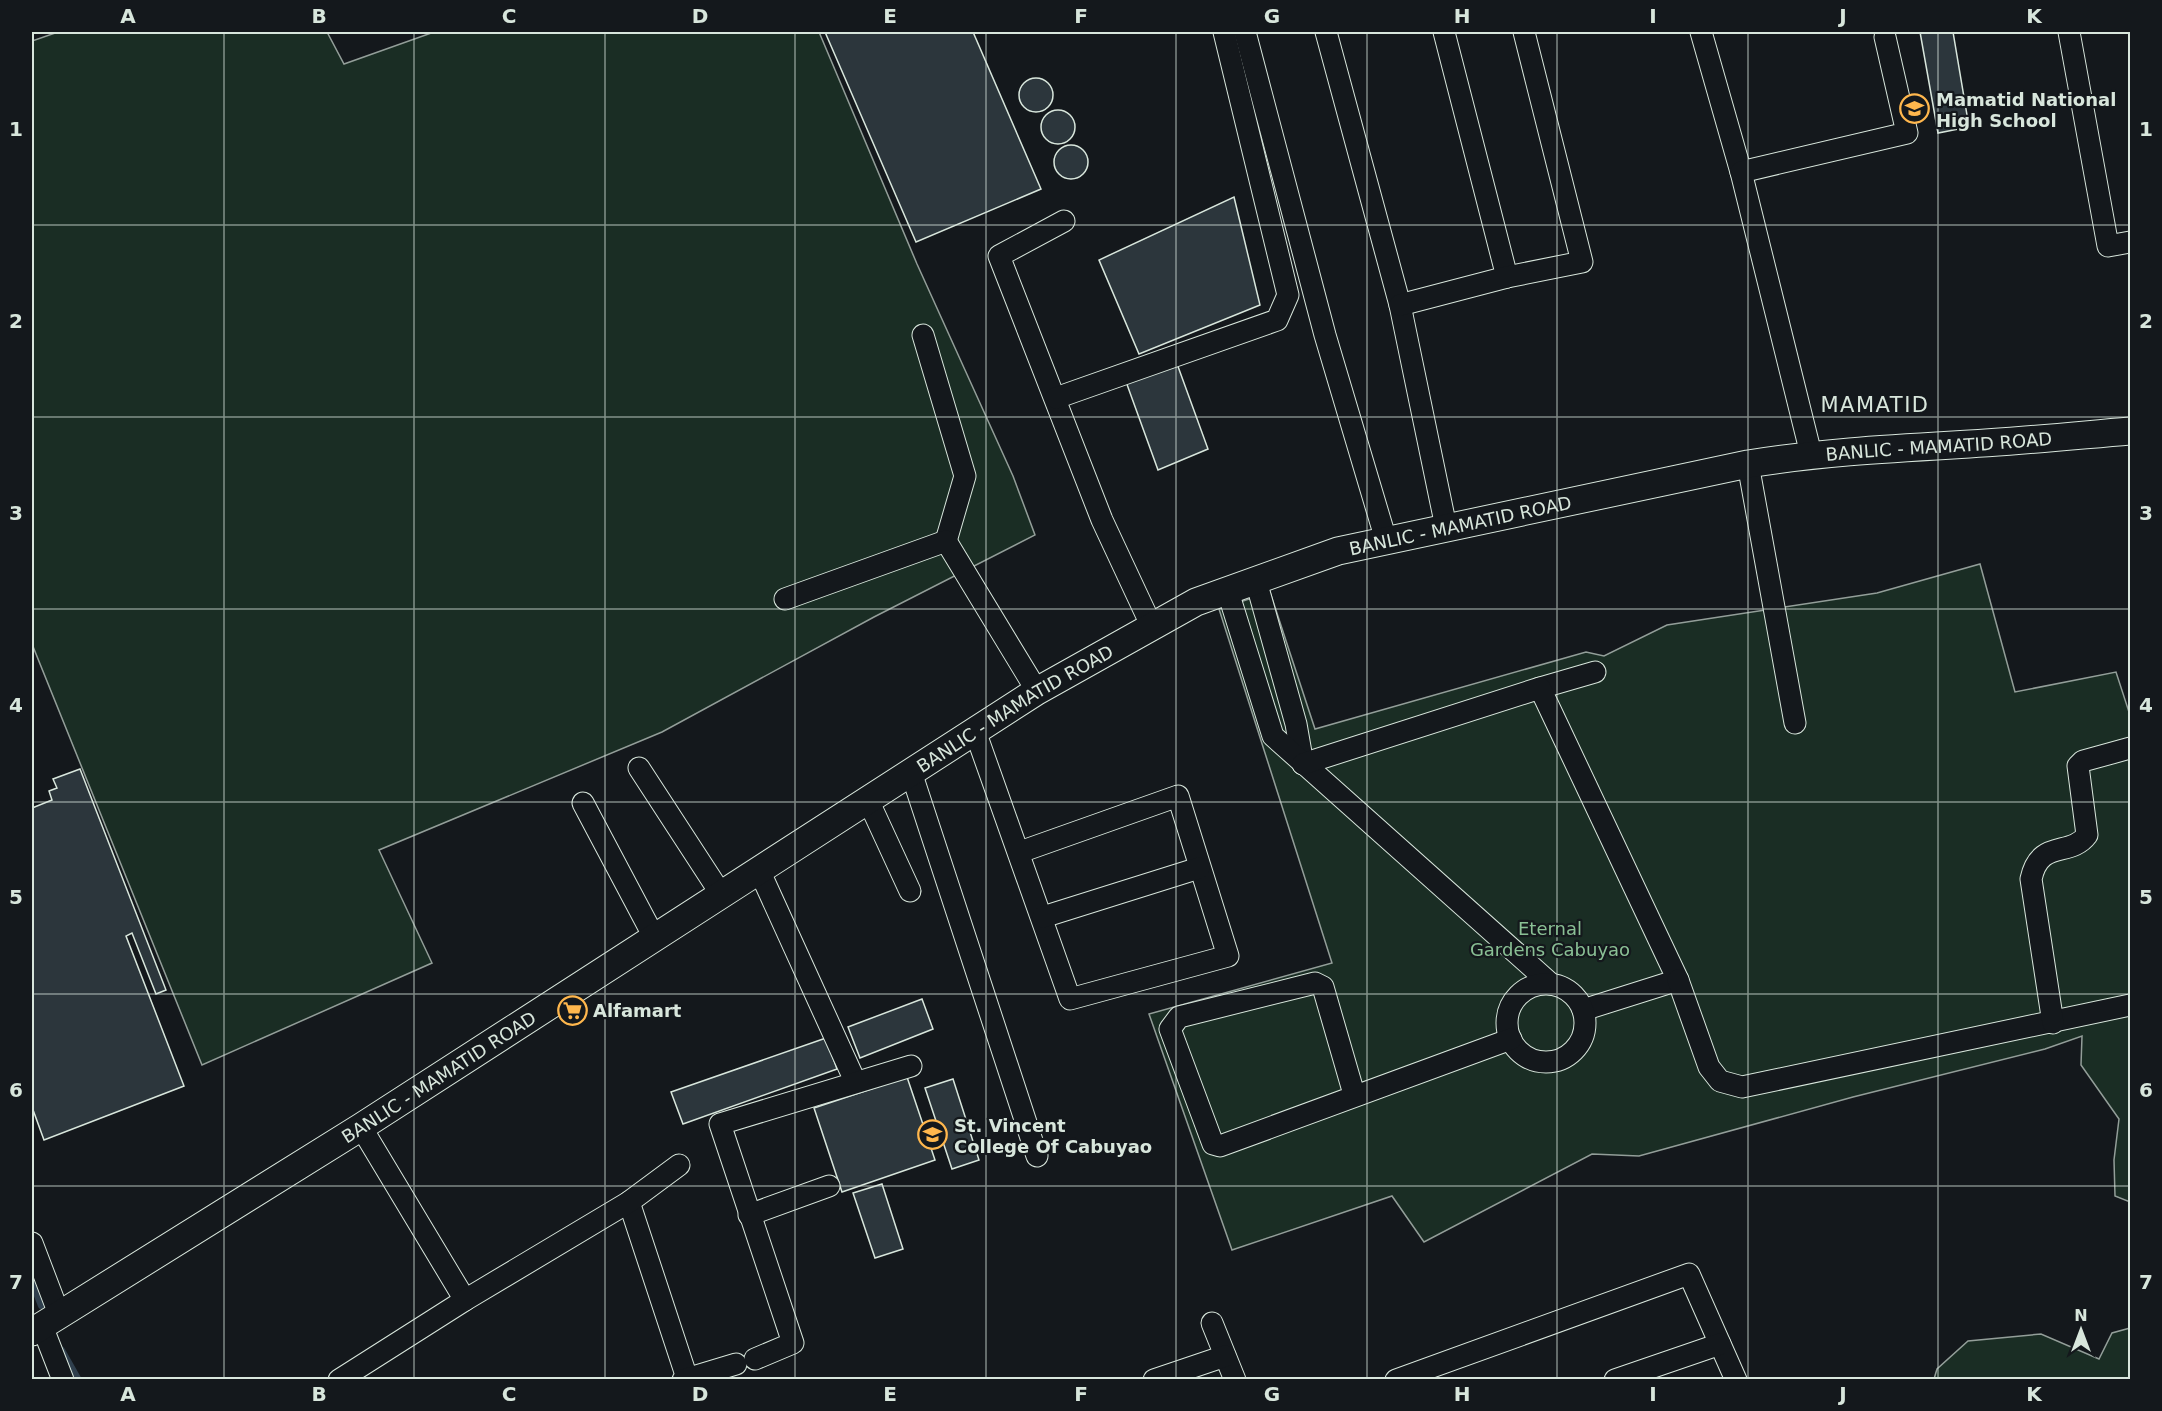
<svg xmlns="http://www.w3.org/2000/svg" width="2162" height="1411" font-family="'DejaVu Sans',sans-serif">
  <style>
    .green { fill: #1a2d24; stroke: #939e99; stroke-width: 1.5 }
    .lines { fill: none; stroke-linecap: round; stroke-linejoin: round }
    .stream { stroke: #2f3f4d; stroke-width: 6 }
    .building { fill: #2c363c; stroke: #d8e6dc; stroke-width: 1.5 }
    .minor-casing { stroke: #d8e6dc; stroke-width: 23 }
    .major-casing { stroke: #d8e6dc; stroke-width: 29 }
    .minor { stroke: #14181c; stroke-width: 21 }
    .major { stroke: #14181c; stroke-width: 27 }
    .grid { fill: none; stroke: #d8e6dc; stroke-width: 1.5; stroke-opacity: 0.55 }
    .labels { text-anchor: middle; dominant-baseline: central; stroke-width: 4.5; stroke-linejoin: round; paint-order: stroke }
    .poi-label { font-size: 18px; font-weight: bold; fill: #d8e6dc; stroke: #14181c; text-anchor: start }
    .street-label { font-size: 18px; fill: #d8e6dc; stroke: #14181c }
    .park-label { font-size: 18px; fill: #8ac095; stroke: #14181c }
    .quarter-label { font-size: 21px; letter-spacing: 1.5px; fill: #d8e6dc; stroke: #14181c }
    .neatline { fill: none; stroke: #d8e6dc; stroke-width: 2 }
    .grid-label { font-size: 20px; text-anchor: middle; font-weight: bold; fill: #d8e6dc }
  </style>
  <rect width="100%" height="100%" fill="#14181c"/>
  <g class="green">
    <polygon points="58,32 327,32 344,64 434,32 819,32 917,264 1013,476 1035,535 874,617 662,732 379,850 432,963 202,1065 32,644 32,41"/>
    <polygon points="1980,564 2015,692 2116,672 2130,715 2130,1202 2115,1196 2114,1160 2119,1119 2081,1065 2082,1036 2045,1049 1853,1097 1639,1156 1592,1154 1424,1242 1392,1196 1232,1250 1149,1014 1332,963 1219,609 1270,592 1315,729 1586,652 1604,656 1667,625 1877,593"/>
    <polygon points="2130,1328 2130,1379 1934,1379 1937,1369 1968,1341 2041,1334 2099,1359 2112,1333"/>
  </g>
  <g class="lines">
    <g class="stream">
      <polyline points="32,1283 41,1306"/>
      <polyline points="62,1350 79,1380"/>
    </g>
  </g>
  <g class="building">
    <polygon points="825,32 973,32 1041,189 916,242"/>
    <polygon points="1920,32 1953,32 1969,127 1938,133"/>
    <circle cx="1036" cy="95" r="17"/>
    <circle cx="1058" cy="127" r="17"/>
    <circle cx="1071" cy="162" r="17"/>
    <polygon points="1234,197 1260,305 1139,354 1099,260"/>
    <polygon points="1176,361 1208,449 1158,470 1125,379"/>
    <polygon points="80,769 166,990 156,994 132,933 126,936 184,1086 44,1140 32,1107 32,808 52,800 49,791 57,788 53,779"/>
    <polygon points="922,999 933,1029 860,1058 848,1027"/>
    <polygon points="826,1038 837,1069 683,1124 671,1092"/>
    <polygon points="907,1077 935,1160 842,1192 814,1108"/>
    <polygon points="953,1079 979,1160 952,1169 925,1088"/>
    <polygon points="882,1184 903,1249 875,1258 853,1193"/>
  </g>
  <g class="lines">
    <defs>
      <g id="minor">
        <polyline points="1245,32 1325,335 1386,540"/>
        <polyline points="1326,32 1400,305 1446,527"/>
        <polyline points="1444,32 1507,277"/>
        <polyline points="1701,32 1741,172 1811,454"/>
        <polyline points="2069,32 2108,246 2130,242"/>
        <polyline points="1741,172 1907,133 1885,37"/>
        <polyline points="1064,221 999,256 1102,520 1152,627"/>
        <polyline points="1400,305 1507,277 1582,262 1524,32"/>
        <polyline points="923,335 965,476 946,541"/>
        <polyline points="1056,398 1277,320 1288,295 1224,32"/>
        <polyline points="1748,464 1795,723"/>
        <polyline points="1256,581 1296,724 1303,764"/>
        <polyline points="1228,592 1273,736 1551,984"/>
        <polyline points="785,599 946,541 1037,691"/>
        <polyline points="1540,688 1595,672"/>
        <polyline points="975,731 1070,999 1228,956 1178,796 1020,852"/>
        <polyline points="1303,764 1540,688 1678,980 1583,1010"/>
        <polyline points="639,768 721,894"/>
        <polyline points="911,772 1037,1156"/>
        <polyline points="868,800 910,891"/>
        <polyline points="583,803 654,937"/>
        <polyline points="759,870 855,1081"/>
        <polyline points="1043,917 1199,868"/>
        <polyline points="1678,980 1709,1067 1720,1081 1742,1087 2130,1005"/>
        <circle cx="1546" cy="1023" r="39"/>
        <path d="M2053,1023L2031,879C2040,838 2070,858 2087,835L2078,766L2083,761L2130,748"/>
        <polyline points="1354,1094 1323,987 1315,983 1179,1017 1170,1029 1213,1144 1220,1146 1511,1039"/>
        <polyline points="361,1127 465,1300"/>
        <polyline points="629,1202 687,1378"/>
        <polyline points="749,1215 829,1186"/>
        <polyline points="32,1243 59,1314"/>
        <polyline points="1212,1323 1235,1380"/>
        <polyline points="42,1326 63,1380"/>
        <polyline points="755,1359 793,1343 720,1124 911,1066"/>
        <polyline points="339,1380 465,1300 629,1202 679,1165"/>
        <polyline points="683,1380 736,1364"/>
        <polyline points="1154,1380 1225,1356"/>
        <polyline points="1396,1380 1689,1274 1736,1380"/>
        <polyline points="1615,1380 1720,1344"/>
      </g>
      <g id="major">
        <path id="s1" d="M32,1332L361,1127L1037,691L1196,602L1338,551L1748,464C1816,453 1883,449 1953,445C2012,442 2071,436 2130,431"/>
      </g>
    </defs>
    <use href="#minor" class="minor-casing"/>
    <use href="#major" class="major-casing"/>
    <use href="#minor" class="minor"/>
    <use href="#major" class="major"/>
  </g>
  <path class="grid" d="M224,32V1380M414,32V1380M605,32V1380M795,32V1380M986,32V1380M1176,32V1380M1367,32V1380M1557,32V1380M1748,32V1380M1938,32V1380M32,225H2130M32,417H2130M32,609H2130M32,802H2130M32,994H2130M32,1186H2130"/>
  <defs>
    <symbol id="school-ring" viewBox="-11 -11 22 22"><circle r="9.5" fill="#14181c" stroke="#ffb74d" stroke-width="1.5"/><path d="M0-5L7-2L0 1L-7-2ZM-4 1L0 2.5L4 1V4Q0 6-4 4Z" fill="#ffb74d"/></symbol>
    <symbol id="supermarket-ring" viewBox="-11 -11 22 22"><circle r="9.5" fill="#14181c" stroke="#ffb74d" stroke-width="1.5"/><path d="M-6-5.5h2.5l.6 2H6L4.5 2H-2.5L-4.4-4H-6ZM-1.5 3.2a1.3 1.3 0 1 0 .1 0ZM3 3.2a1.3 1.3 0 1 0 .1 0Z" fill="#ffb74d"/></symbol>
    <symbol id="university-ring" viewBox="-11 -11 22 22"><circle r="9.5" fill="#14181c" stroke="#ffb74d" stroke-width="1.5"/><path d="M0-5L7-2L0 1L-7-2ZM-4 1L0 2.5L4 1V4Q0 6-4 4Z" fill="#ffb74d"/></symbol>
  </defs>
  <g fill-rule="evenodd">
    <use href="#school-ring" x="1898" y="92" width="33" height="33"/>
    <use href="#supermarket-ring" x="556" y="994" width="33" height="33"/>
    <use href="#university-ring" x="916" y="1118" width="33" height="33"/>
  </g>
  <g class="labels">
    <g class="poi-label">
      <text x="1936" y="99">Mamatid National<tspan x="1936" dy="21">High School</tspan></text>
      <text x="593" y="1010">Alfamart</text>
      <text x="954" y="1125">St. Vincent<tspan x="954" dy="21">College Of Cabuyao</tspan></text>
    </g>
    <g class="street-label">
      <text stroke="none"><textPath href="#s1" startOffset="2136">BANLIC - MAMATID ROAD</textPath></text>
      <text stroke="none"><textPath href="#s1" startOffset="1650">BANLIC - MAMATID ROAD</textPath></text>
      <text stroke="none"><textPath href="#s1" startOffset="1164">BANLIC - MAMATID ROAD</textPath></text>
      <text stroke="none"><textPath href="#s1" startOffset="480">BANLIC - MAMATID ROAD</textPath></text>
    </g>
    <g class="park-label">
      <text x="1550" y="928">Eternal<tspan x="1550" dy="21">Gardens Cabuyao</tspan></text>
    </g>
    <g class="quarter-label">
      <text x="1875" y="405">MAMATID</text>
    </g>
  </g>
  <rect width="2162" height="1411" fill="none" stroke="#14181c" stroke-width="66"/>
  <g transform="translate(2081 1330)" stroke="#14181c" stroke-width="4.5" paint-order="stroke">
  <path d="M0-4.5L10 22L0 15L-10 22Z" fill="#d8e6dc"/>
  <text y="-9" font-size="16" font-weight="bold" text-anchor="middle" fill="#d8e6dc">N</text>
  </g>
  <rect x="33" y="33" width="2096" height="1345" class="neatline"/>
  <g class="grid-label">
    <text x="128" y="23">A</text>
    <text x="319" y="23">B</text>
    <text x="509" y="23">C</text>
    <text x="700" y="23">D</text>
    <text x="890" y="23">E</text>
    <text x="1081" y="23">F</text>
    <text x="1272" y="23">G</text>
    <text x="1462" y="23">H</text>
    <text x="1653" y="23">I</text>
    <text x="1843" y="23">J</text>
    <text x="2034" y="23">K</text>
    <text x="16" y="136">1</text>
    <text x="2146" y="136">1</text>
    <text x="16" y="328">2</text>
    <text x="2146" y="328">2</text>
    <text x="16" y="520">3</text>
    <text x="2146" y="520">3</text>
    <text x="16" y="712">4</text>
    <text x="2146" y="712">4</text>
    <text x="16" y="904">5</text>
    <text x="2146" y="904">5</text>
    <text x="16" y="1097">6</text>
    <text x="2146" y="1097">6</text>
    <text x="16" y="1289">7</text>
    <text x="2146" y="1289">7</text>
    <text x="128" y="1401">A</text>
    <text x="319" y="1401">B</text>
    <text x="509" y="1401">C</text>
    <text x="700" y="1401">D</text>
    <text x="890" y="1401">E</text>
    <text x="1081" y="1401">F</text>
    <text x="1272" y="1401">G</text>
    <text x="1462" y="1401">H</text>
    <text x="1653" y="1401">I</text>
    <text x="1843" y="1401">J</text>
    <text x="2034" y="1401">K</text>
  </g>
</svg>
